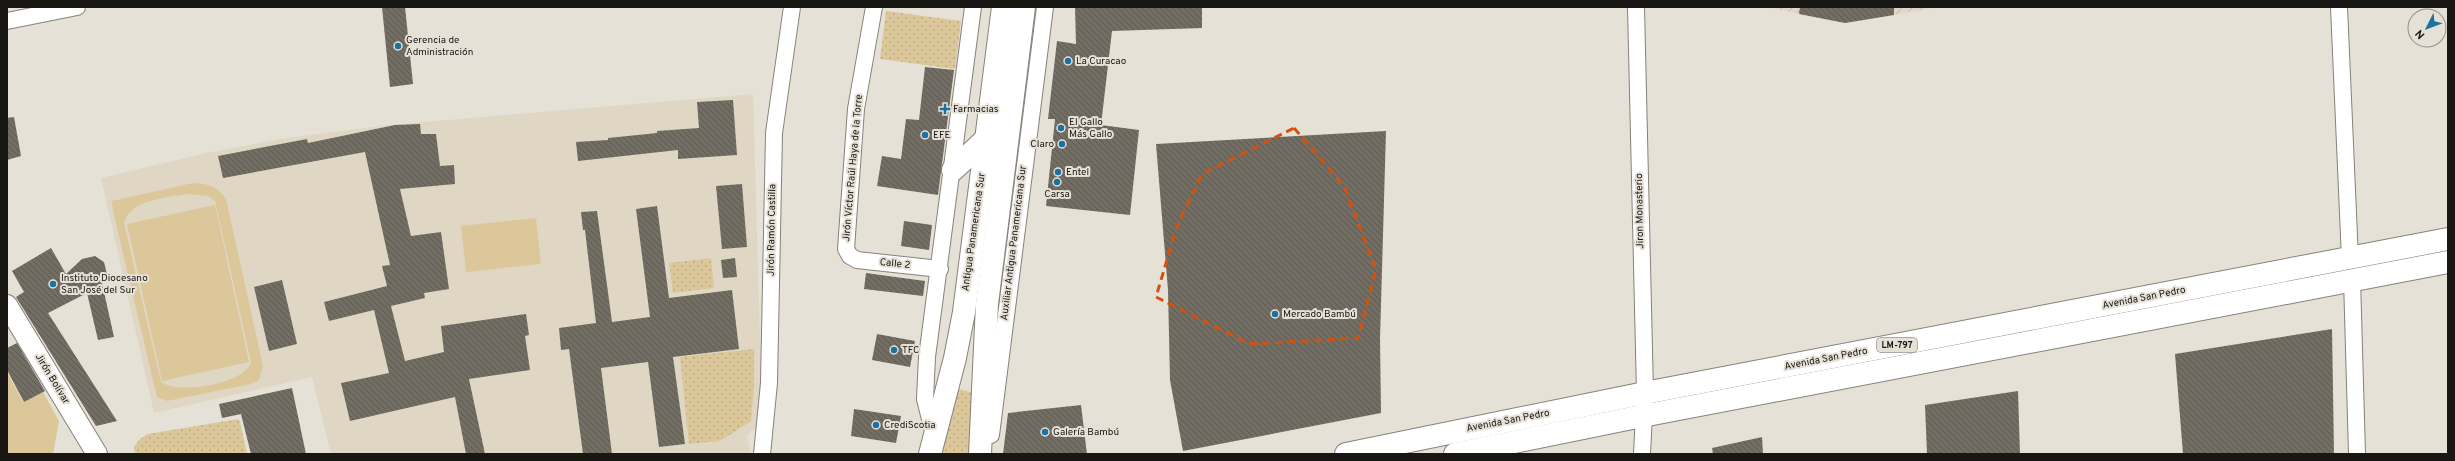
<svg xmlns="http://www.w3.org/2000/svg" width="2455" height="461" font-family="Overpass,sans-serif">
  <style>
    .built { fill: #dfd7c4 }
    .industrial { fill: url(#industrial-furrows) }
    .green { fill: url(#green-dots) }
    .pitch { fill: #dbc79a; fill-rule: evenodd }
    .building { fill: url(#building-back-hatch) }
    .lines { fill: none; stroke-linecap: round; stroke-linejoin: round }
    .minor-casing { stroke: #868277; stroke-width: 18 }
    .tertiary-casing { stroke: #868277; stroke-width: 22 }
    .primary-casing { stroke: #868277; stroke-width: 24 }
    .minor { stroke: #fff; stroke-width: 16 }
    .tertiary { stroke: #fff; stroke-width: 20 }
    .primary { stroke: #fff; stroke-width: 22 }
    .marked { fill: none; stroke: #d3520d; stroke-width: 3; stroke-dasharray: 8 5; stroke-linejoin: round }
    .poi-dot { fill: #1972a1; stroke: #e6e1d6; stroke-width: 1.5 }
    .labels { text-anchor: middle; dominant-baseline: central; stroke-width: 4; stroke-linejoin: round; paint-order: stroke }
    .shield { fill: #e6e1d6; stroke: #56544e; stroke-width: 1 }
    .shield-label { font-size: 9px; font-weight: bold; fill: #191714 }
    .poi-label { font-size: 10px; fill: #191714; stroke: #e6e1d6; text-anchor: start }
    .street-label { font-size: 10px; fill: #191714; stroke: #e6e1d6 }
  </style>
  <defs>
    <pattern id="industrial-furrows" width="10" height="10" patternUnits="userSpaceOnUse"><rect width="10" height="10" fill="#dfd7c4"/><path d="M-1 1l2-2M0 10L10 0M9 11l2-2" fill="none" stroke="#bfb8a8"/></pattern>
    <pattern id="green-dots" width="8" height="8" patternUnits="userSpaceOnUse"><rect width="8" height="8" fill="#dbc79a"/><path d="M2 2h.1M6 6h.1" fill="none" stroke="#bbaa84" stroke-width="1.8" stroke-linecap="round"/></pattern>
    <pattern id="building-back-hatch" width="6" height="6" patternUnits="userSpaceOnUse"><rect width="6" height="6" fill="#726e64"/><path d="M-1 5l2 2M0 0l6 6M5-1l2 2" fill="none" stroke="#5d5951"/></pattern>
  </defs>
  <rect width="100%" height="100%" fill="#e6e1d6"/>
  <polygon class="built" points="753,94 761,373 757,426 747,436 751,454 331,454 312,377 154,413 101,178 202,154 280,139 388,125"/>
  <polygon class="industrial" points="1767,7 1938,7 1845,23"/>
  <g class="green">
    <polygon points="886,11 961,21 955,69 880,59"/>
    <polygon points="711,258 714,288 673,293 669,263"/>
    <polygon points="754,349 754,385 751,421 720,441 689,444 680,357"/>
    <polygon points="958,389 971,392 972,454 940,454"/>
    <polygon points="238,419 240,422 247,454 135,454 134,447 140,439 148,434"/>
  </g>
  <g class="pitch">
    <path d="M193,183C208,184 218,186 226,199L263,366L259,380L251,384L167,401L157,397L113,211L112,201ZM186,194L208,196L215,201L251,362C246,384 177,395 161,382L124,223C131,199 166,198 186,194Z"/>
    <polygon points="215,205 249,362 162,381 127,224"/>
    <polygon points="536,218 541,264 466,272 461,226"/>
    <polygon points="7,372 23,402 43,392 59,421 53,454 7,454"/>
  </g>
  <g class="building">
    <polygon points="382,7 405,7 413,84 390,87"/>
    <polygon points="1075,7 1202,7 1202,28 1112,31 1101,125 1139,130 1130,215 1046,206 1055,119 1048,119 1057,41 1076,44"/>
    <polygon points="1800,7 1894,7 1894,15 1845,23 1799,14"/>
    <polygon points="925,67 954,70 938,195 877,186 882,156 901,159 906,119 919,120"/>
    <polygon points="733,100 737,155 678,159 678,150 578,161 576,142 608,140 608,138 657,133 657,131 699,128 697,102"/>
    <polygon points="14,117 21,156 7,160 7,118"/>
    <polygon points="420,124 421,134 436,134 440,166 454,165 455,184 400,189 411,236 441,232 449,289 424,293 425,298 391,306 405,361 444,352 441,326 526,314 529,335 525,336 530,370 469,379 485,454 466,454 455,397 350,421 341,383 389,373 374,310 329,321 324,302 387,286 382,266 390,265 365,152 223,178 218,156 307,139 308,143 395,125"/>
    <polygon points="1386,131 1380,339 1381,413 1183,451 1170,380 1168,290 1156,144"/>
    <polygon points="742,184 747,247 722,249 716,186"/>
    <polygon points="657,206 669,298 732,290 739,349 673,357 685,444 659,447 648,362 601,368 612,454 583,454 569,349 561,350 559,328 596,323 585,230 583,230 581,212 597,211 612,322 650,317 636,209"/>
    <polygon points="904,221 932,225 929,250 901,246"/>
    <polygon points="51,248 66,274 82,259 95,256 104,262 107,274 102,283 114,337 98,340 87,293 48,313 117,421 96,426 16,297 24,292 12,271"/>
    <polygon points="735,258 737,277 723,278 721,260"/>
    <polygon points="866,273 925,281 923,296 864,289"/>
    <polygon points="282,280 297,344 269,351 254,287"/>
    <polygon points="2332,329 2334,454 2183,454 2175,354"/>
    <polygon points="877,334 915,341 910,367 872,360"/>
    <polygon points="17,343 45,391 24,402 7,370 7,348"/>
    <polygon points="292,388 306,454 251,454 241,414 222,418 219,404"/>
    <polygon points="2018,391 2020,454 1927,454 1925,405"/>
    <polygon points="1081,405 1087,454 1003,454 1008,413"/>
    <polygon points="854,409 901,416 896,443 851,436"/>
    <polygon points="1762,437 1763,454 1713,454 1712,448"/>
  </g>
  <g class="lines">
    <defs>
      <g id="minor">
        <polyline points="874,7 856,109 846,249 850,256 857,260 940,269"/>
        <polyline points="1636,7 1645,393 1642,454"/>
        <polyline points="2339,7 2350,259"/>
        <polyline points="7,21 77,7"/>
        <polyline points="2352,279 2357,454"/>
        <polyline points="934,435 925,399 927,357 973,7"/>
        <polyline points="991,435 1045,7"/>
        <polyline points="762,454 769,383 774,133 792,7"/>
      </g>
      <polyline id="tertiary" points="7,305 97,454"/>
      <g id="primary">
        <polyline points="953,170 987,138"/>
        <polyline points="930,454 955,358 964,312 1003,7"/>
        <polyline points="980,454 987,304 1024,7"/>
        <polyline points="1346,454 1645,393 2448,239"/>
        <polyline points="1455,454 1642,416 2448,262"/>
      </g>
    </defs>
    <use href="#minor" class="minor-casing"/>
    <use href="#tertiary" class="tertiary-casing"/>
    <use href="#primary" class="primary-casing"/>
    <use href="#minor" class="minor"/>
    <use href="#tertiary" class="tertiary"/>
    <use href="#primary" class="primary"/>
  </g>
  <path class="marked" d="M1294,128L1344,186L1376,270L1358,338L1250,344L1156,297L1177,226L1202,174Z"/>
  <g class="poi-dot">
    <circle cx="398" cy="46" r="4"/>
    <circle cx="1068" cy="61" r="4"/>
    <path d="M943 103h4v4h4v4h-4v4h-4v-4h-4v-4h4z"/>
    <circle cx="1061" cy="128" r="4"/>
    <circle cx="925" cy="135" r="4"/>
    <circle cx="1062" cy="144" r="4"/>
    <circle cx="1058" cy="172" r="4"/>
    <circle cx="1057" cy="182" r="4"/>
    <circle cx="53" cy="284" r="4"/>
    <circle cx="1275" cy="314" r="4"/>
    <circle cx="894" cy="350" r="4"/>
    <circle cx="876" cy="425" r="4"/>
    <circle cx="1045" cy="432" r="4"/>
  </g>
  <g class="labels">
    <rect class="shield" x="1877" y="338" width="40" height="14" rx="3"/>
    <g class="shield-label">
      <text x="1897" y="345">LM-797</text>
    </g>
    <g class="poi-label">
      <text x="406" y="40">Gerencia de<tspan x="406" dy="12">Administración</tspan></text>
      <text x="1076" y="61">La Curacao</text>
      <text x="953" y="109">Farmacias</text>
      <text x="1069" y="122">El Gallo<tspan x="1069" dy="12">Más Gallo</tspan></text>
      <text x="933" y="135">EFE</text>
      <text x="1054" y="144" text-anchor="end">Claro</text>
      <text x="1066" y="172">Entel</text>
      <text x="1057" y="194" text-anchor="middle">Carsa</text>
      <text x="61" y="278">Instituto Diocesano<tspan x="61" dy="12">San José del Sur</tspan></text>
      <text x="1283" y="314">Mercado Bambú</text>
      <text x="902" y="350">TFC</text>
      <text x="884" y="425">CrediScotia</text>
      <text x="1053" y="432">Galería Bambú</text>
    </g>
    <g class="street-label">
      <text transform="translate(853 168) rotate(-85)">Jirón Víctor Raúl Haya de la Torre</text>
      <text transform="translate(1640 211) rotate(-91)">Jiron Monasterio</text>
      <text transform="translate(772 230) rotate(-89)">Jirón Ramón Castilla</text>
      <text transform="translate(974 232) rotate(-82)">Antigua Panamericana Sur</text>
      <text transform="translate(1014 243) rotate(-83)">Auxiliar Antigua Panamericana Sur</text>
      <text transform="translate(895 264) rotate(6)">Calle 2</text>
      <text transform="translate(2144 298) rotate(-11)">Avenida San Pedro</text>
      <text transform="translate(1826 359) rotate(-11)">Avenida San Pedro</text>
      <text transform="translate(52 379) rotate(59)">Jirón Bolívar</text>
      <text transform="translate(1508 421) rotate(-11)">Avenida San Pedro</text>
    </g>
  </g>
  <rect width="2455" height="461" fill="none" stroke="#191714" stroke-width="16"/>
  <g transform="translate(2427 28) rotate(228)"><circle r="19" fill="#e6e1d6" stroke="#949088"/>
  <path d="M0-3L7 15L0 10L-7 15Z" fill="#1972a1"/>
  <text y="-6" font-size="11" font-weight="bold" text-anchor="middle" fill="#191714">N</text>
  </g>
</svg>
